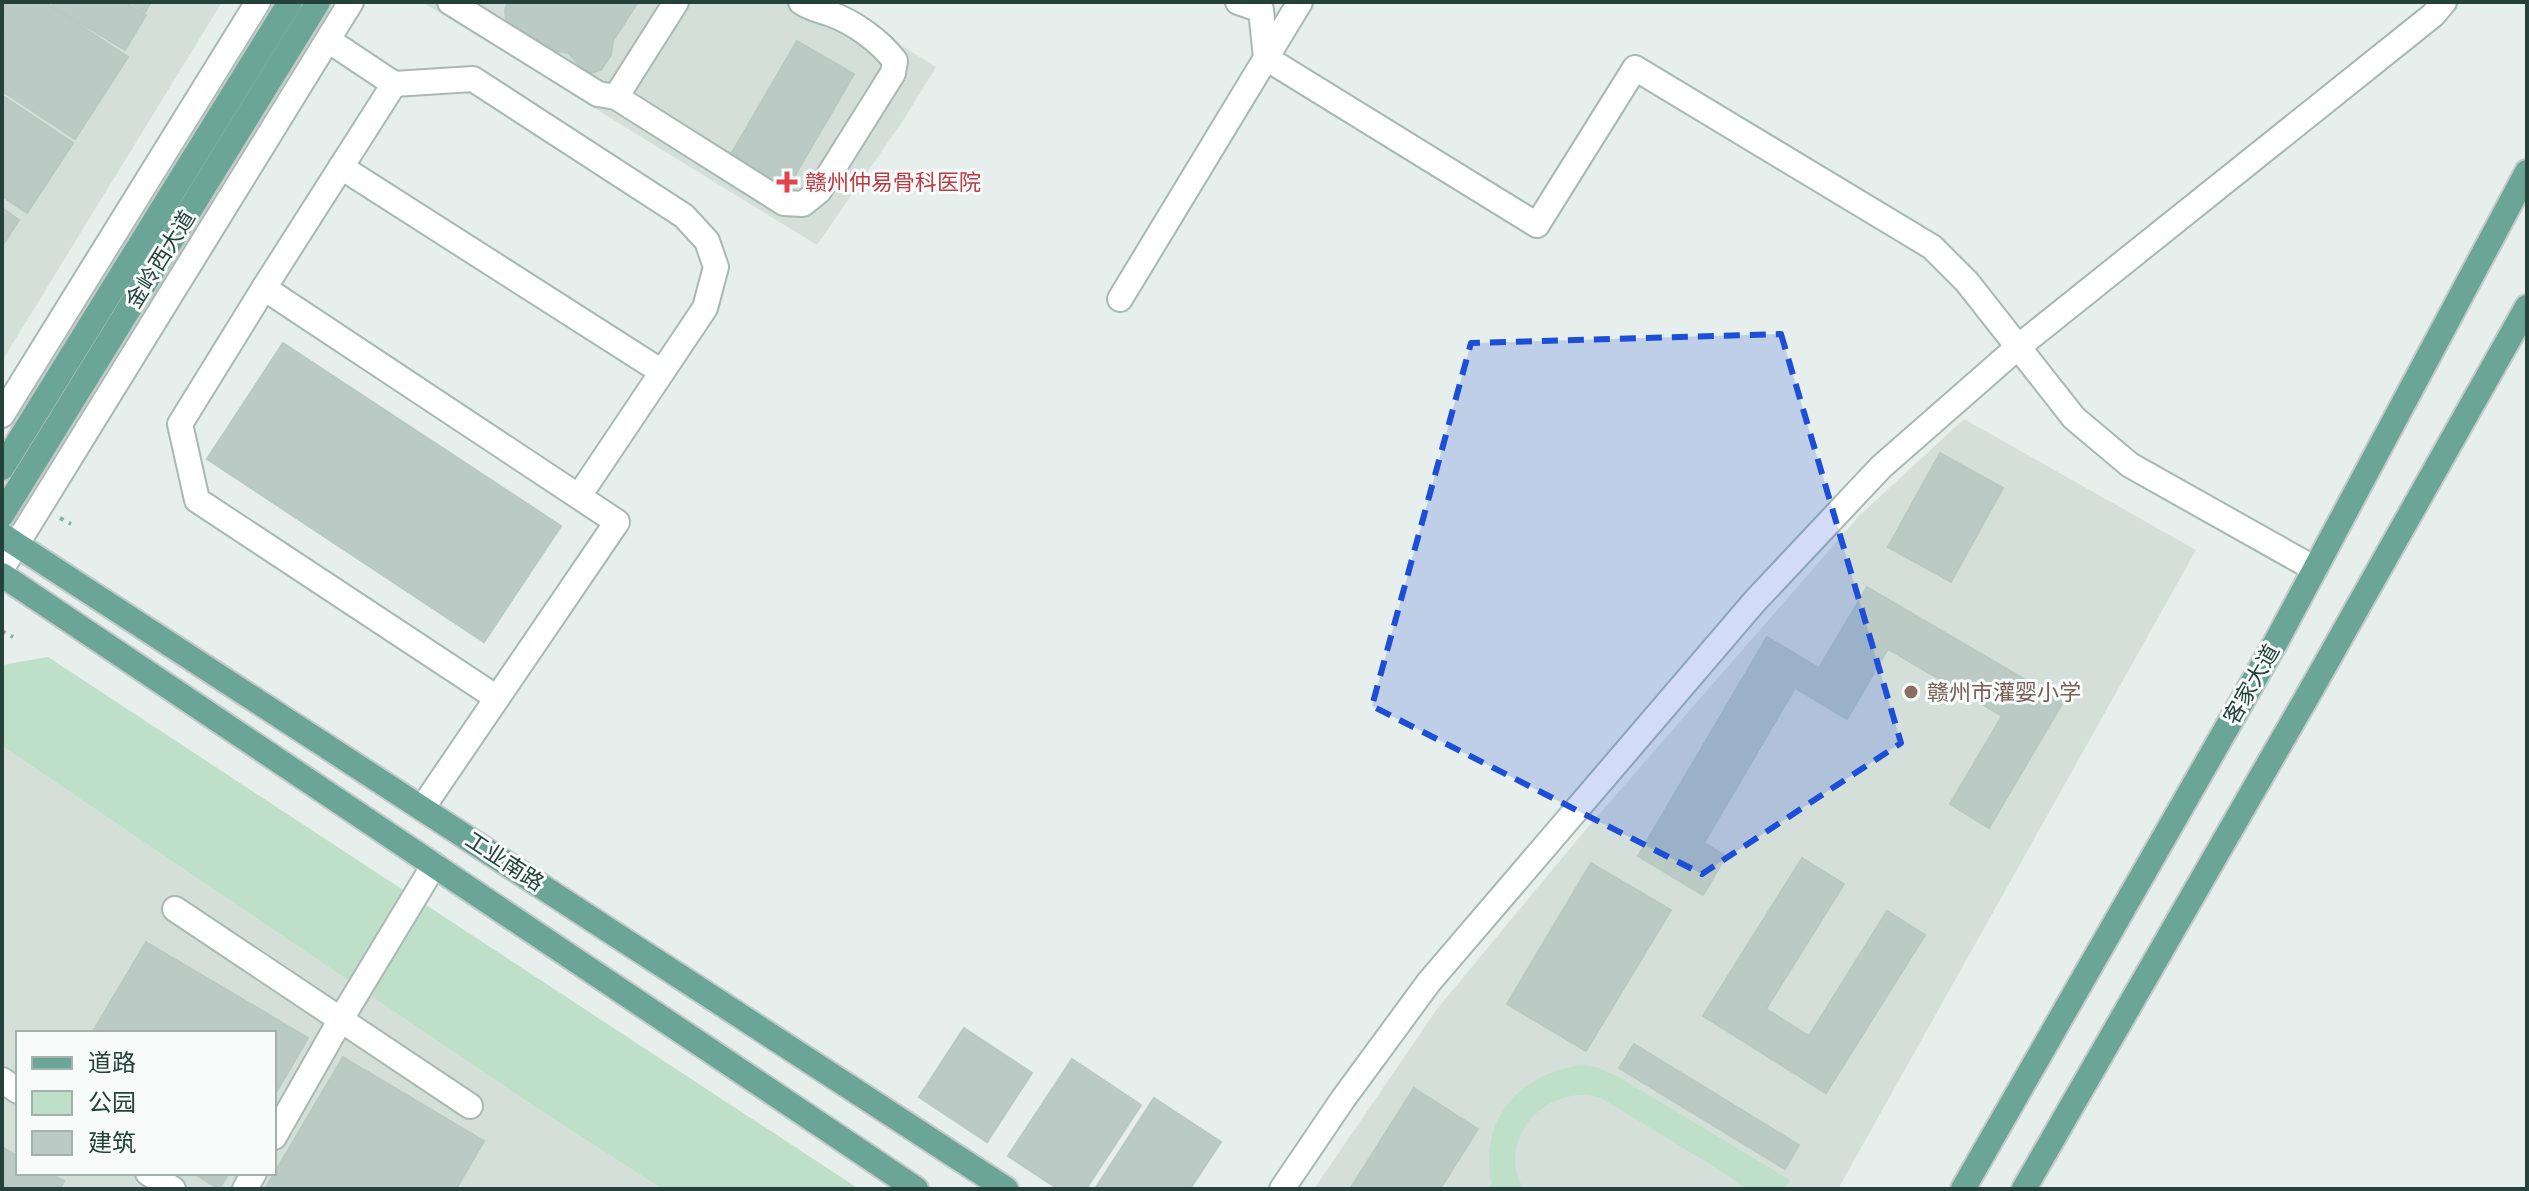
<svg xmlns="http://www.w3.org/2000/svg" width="2529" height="1191" font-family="Mulish,'Noto Sans SC',sans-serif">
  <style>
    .built { fill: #d4dfda; fill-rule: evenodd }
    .green { fill: #bfe0c8 }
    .building { fill: #bbcac4; stroke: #b8c9c2; stroke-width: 2 }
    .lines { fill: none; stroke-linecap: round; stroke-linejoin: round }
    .minor-casing { stroke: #a8b8b2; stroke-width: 28 }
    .major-casing { stroke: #c2cac8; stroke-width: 28 }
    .path { stroke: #86b3a5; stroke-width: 4; stroke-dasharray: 4 6; stroke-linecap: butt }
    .minor { stroke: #fff; stroke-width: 24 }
    .major { stroke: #6aa596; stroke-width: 24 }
    .marked { fill: #1d4ed8; fill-opacity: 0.2; stroke: #1d4ed8; stroke-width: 6; stroke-dasharray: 16 10; stroke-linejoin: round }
    .health-dot { fill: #e0444e; stroke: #f7fbf9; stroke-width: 3 }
    .education-dot { fill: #8d6e63; stroke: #f7fbf9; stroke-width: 3 }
    .labels { text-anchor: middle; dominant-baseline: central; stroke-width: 6; stroke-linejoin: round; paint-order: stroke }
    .health-label { font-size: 22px; fill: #be3a42; stroke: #f7fbf9; text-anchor: start }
    .street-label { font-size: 22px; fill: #24423a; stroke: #f7fbf9 }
    .education-label { font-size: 22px; fill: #785e54; stroke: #f7fbf9; text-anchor: start }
  </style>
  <rect width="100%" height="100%" fill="#e6efeb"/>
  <g class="built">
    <polygon points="2,2 222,2 2,361"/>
    <polygon points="422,2 831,2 936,67 904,119 817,245"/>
    <polygon points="1964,419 2196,550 1838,1189 1314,1189 1437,1009 1582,834 1860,515"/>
    <path d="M2,746L532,1105L662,1189H2ZM18,1033H274V1173H18Z"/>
  </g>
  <g class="green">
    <polygon points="48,657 859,1189 662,1189 532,1105 2,746 2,665"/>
    <path d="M1579,1065L1596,1067L1617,1076L1790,1180L1785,1189H1745L1729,1176L1601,1098C1549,1081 1493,1139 1524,1189H1492C1478,1122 1514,1077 1579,1065Z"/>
  </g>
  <g class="building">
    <polygon points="4,2 45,2 128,57 75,139 2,91"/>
    <polygon points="54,2 125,2 146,15 125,50 52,6"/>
    <polygon points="130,2 151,2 145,12"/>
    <polygon points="508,2 638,2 613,41 611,55 601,70 591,73 581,67 568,53 529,46 516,40 506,22 505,10"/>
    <polygon points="797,41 854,74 787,189 730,156"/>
    <polygon points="3,96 73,143 27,213 2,196"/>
    <polygon points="2,208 19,220 2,246"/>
    <polygon points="283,343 561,526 484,642 207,459"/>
    <polygon points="1940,453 2003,488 1951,582 1888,547"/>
    <polygon points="1867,587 2063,702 1989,828 1950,804 2002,716 1888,649 1847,719 1795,688 1704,843 1726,856 1703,895 1638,856 1767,637 1819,668"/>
    <polygon points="1802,858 1844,884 1766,1009 1809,1036 1887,911 1925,935 1826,1093 1703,1016"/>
    <polygon points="1591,863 1671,910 1586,1051 1507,1004"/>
    <polygon points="146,942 308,1038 274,1096 274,1033 92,1033"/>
    <polygon points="964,1028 1032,1073 987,1142 919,1097"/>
    <polygon points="1634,1044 1799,1145 1785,1169 1619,1068"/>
    <polygon points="343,1057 484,1141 456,1189 265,1189"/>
    <polygon points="1072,1059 1141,1105 1086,1189 1058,1189 1008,1156"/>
    <polygon points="1414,1088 1478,1129 1440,1189 1350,1189"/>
    <polygon points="1154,1098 1221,1142 1190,1189 1095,1189"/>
    <polygon points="2,1147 18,1156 18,1173 49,1173 64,1181 60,1189 2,1189"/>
    <polygon points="193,1173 229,1173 219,1189"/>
  </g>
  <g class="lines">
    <defs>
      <g id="minor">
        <path d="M450,2L598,94L616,97L784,203L803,204L819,191L893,73L895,61C880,41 855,23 831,14C820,10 811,9 801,2"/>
        <polyline points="1238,2 1261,10 1266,58 1537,225 1635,68 1932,247 1967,282 2074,418 2130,465 2315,569"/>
        <polyline points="328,40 394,84 264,288 617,522 423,807"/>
        <polyline points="394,84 473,79 684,216 707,241 716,267 705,308 579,496"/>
        <polyline points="616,97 676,2"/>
        <polyline points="341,167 662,372"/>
        <polyline points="264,288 180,424 197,500 497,698"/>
        <polyline points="1120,299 1300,2"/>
        <polyline points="2,415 258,2"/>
        <polyline points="2,568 351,2"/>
        <polyline points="175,909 470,1106"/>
        <polyline points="2,1080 18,1091"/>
        <polyline points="274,1137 341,1019 434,865"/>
        <polyline points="148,1173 173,1189"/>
        <polyline points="245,1189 254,1173"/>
        <polyline points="1282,1189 1343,1099 1429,982 1755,601 1881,467 2018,347 2433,15 2444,2"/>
      </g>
      <g id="major">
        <polyline points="2,468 290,2"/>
        <polyline points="2,515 318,2"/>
        <polyline points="2,535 1006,1189"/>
        <polyline points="2,575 916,1189"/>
        <polyline points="1963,1189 2277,640 2527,172"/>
        <polyline points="2024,1189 2311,690 2527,307"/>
      </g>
    </defs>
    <use href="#minor" class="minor-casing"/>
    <use href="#major" class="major-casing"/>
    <g class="path">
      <polyline points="60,518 71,524"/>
      <polyline points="2,631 13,637"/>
    </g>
    <use href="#minor" class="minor"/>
    <use href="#major" class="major"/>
  </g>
  <path class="marked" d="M1781,334L1901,743L1702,874L1372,706L1471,343Z"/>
  <path class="health-dot" d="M783 170h8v8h8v8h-8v8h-8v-8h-8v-8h8z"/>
  <circle class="education-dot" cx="1911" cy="692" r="8"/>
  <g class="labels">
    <g class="health-label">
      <text x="805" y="182">赣州仲易骨科医院</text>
    </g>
    <g class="street-label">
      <text transform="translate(160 259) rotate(-58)">金岭西大道</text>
      <text transform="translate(2251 684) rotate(-60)">客家大道</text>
      <text transform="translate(505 861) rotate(33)">工业南路</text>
    </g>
    <g class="education-label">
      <text x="1927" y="692">赣州市灌婴小学</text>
    </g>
  </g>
  <rect width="2529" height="1191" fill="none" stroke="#24423a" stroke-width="8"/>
  <rect x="16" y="1031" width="260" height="144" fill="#f7fbf9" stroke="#a3b1ad" stroke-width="2"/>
  <rect x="32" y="1057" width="40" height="12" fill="#6aa596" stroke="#a3b1ad" stroke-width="2"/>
  <text x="88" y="1071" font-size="24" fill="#24423a">道路</text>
  <rect x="32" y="1091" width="40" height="24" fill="#bfe0c8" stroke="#a3b1ad" stroke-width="2"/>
  <text x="88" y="1111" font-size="24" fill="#24423a">公园</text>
  <rect x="32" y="1131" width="40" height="24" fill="#bbcac4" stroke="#a3b1ad" stroke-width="2"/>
  <text x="88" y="1151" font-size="24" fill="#24423a">建筑</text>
</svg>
